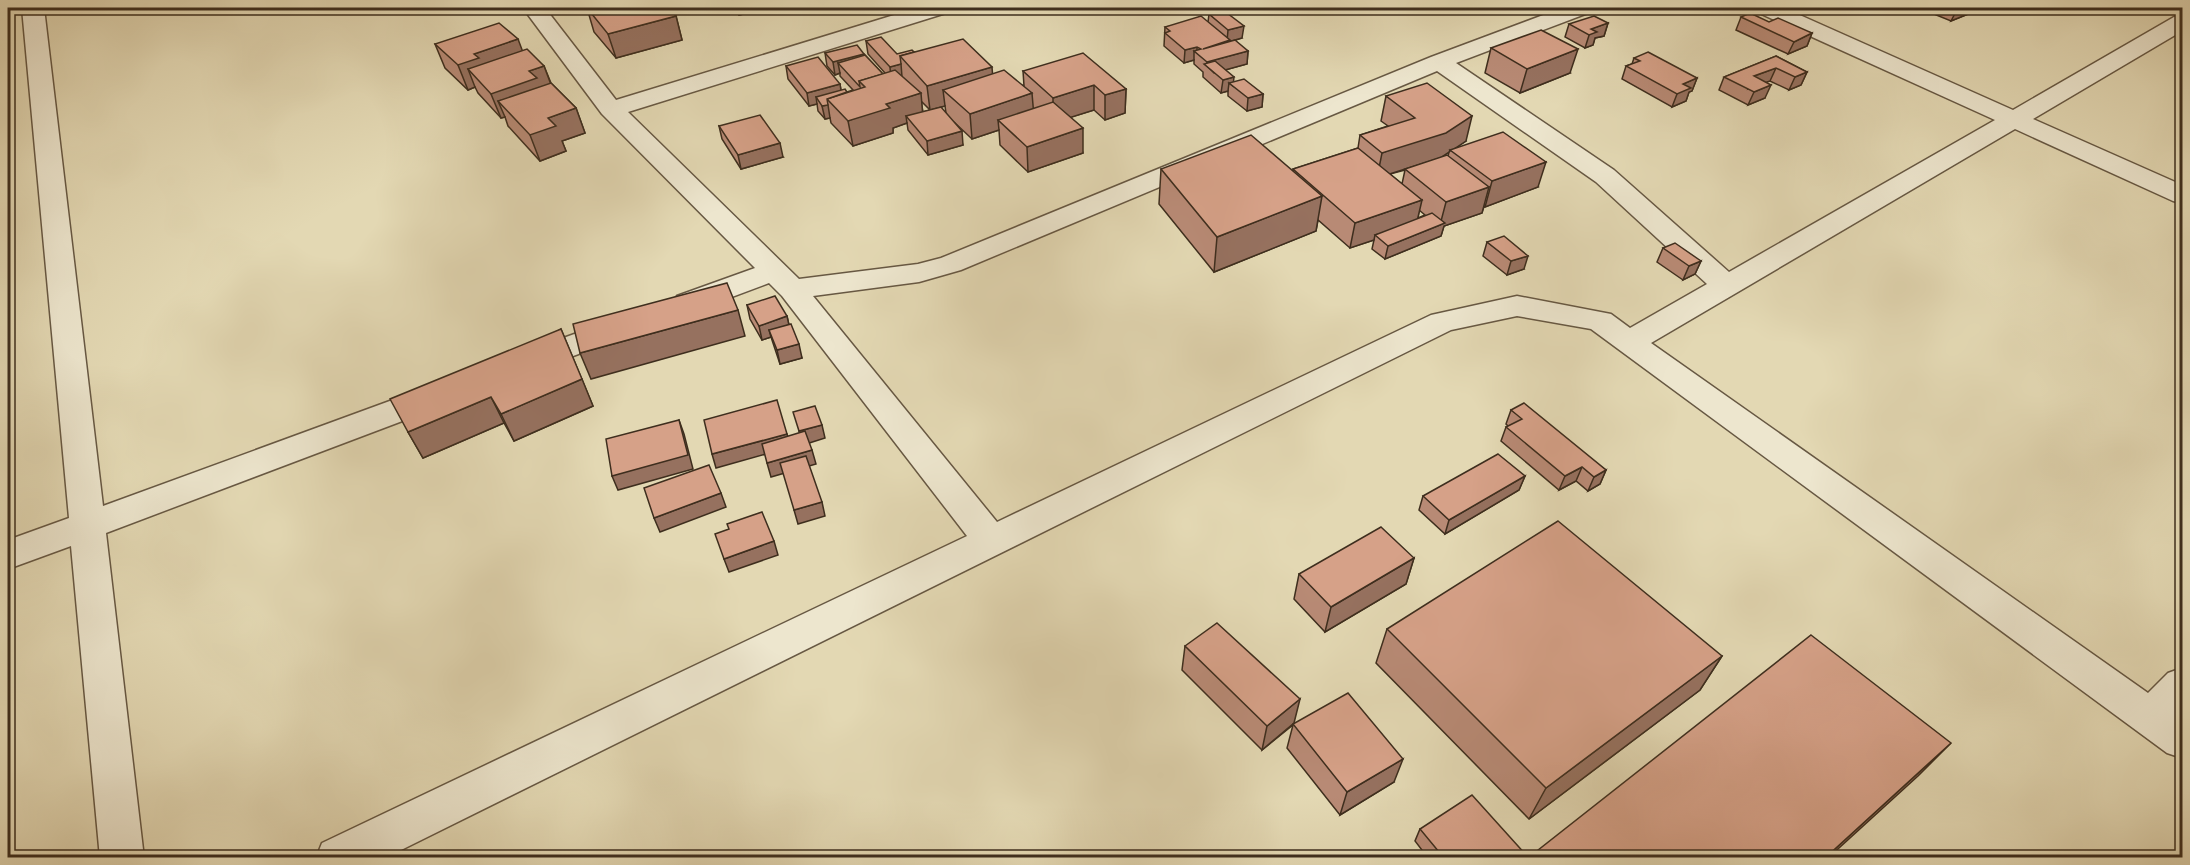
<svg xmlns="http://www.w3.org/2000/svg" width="2190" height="865" font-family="'IM FELL Great Primer',serif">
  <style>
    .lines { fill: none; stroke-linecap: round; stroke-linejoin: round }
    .minor-casing { stroke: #675843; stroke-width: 3 }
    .minor { fill: #ede6ce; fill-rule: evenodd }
    .wall { fill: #b88a75; stroke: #3e2e1e; stroke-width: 1.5; fill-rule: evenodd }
    .shaded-wall { fill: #96715f; stroke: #3e2e1e; stroke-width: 1.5 }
    .building { fill: #d6a188; stroke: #3e2e1e; stroke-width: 1.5 }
  </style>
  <rect width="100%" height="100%" fill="#e3d8b3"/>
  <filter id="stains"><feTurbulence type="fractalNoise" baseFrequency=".00333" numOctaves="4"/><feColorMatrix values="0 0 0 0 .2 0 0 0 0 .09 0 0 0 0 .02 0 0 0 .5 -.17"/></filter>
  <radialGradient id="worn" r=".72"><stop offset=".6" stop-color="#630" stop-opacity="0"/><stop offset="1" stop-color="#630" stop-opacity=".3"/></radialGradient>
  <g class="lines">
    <defs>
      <g id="minor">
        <polygon points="22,8 44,8 103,506 428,387 439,384 450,387 455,395 450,403 106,533 144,858 100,858 71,546 8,569 8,540 69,518"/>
        <path d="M523,8H545L616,100L917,8H948L946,13L628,112L799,279L918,264L941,258L1431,57L1562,8H1591L1588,13L1456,63L1614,170L1729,272L1995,120L1759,13L1757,8H1784L2013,110L2174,17L2182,16V31L2033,119L2182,185V203L2173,201L2015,129L1651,343L2148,693L2168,673L2182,668V711L2179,715L2182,717V758L2167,753L1591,329L1517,316L1451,330L385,858H316L322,843L967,536L782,296L769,283L697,310L687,313L677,310L672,303L677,296L755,268L602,114ZM1437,71L1596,182L1707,284L1630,328L1611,314L1517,296L1431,315L997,522L813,296L919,282L961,270Z"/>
        <polygon points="619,318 630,321 634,328 630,335 527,373 516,369 511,362 516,355"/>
      </g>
    </defs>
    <use href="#minor" class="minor-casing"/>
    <use href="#minor" class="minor"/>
  </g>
  <g class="wall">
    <polygon points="587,8 676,16 682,40 616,58 594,32"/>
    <polygon points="732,8 752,8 753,12 739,15"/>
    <polygon points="1077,8 1107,8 1084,13"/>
    <polygon points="1855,8 1883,8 1868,13"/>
    <polygon points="1919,8 1983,8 1951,21"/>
    <polygon points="1209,14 1242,38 1230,42 1248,51 1247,64 1225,70 1233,82 1263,94 1262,107 1247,111 1228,96 1228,91 1221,93 1203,77 1203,72 1194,64 1194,60 1184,63 1164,46 1165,27 1208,22"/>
    <polygon points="1741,17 1769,22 1812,33 1807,46 1788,54 1736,30"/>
    <polygon points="1608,23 1604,36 1595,38 1593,45 1585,48 1565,37 1569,24"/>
    <path d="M866,41L897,54L914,52L993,74L1024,86L1023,71L1126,89L1125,113L1105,120L1094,110L1071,117L1083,153L1028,172L1000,145L999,130L972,139L954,122L963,145L928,155L908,130L907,123L893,128V133L853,146L831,123L830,118L825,119L818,111L817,104L809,106L788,79L786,66L840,84L841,90L847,92L853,90L840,76V73L835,75L827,66L825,53L865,55L883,74L885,73L868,54ZM921,101L930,110L923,112ZM945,106L946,113L934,109Z"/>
    <polygon points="435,44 523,51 544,66 551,83 576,108 585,133 562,141 566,151 540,161 508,126 505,117 501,118 478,93 475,87 468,90 445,68"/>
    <polygon points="1491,48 1570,73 1520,93 1485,73"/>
    <polygon points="1776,56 1807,72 1801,85 1789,90 1770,81 1765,82 1765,98 1748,105 1719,90 1724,77"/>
    <polygon points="1634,58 1697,78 1692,91 1689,92 1686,101 1672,107 1622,79 1626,66 1632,64"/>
    <path d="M1386,96L1466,141L1454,149L1538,187L1485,207L1484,206L1482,213L1444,226L1441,236L1385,259L1372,249L1374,240L1350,248L1318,220L1316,231L1214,272L1159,204L1161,169L1293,171V169L1358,148L1360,135L1388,126L1381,121ZM1449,152L1448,156L1442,157ZM1405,170L1402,184L1390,174ZM1419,210L1425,215L1418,218Z"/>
    <polygon points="719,126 783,157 741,169 722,139"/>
    <polygon points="1487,242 1524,269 1507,275 1483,256"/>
    <polygon points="1663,248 1701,261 1695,274 1683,280 1657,262"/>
    <polygon points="747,305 787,316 789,325 802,358 780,364 771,337 762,340 750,319"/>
    <polygon points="561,329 593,406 514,441 504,423 423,458 408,432"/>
    <polygon points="1511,410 1606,470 1600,484 1588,491 1576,481 1559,490 1501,441 1506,427 1508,426 1506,424"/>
    <polygon points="1525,476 1519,490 1445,534 1419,510 1423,496"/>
    <polygon points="1414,558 1406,584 1325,632 1294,599 1299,574"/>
    <polygon points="1387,629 1722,656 1700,690 1529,819 1376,663"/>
    <polygon points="1185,646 1294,723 1394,782 1340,815 1287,748 1293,725 1262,750 1182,670"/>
    <polygon points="1420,829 1527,856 1526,858 1428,858 1415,841"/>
  </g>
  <g class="shaded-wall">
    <polygon points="737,8 752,8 753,12 739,15"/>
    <polygon points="1084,8 1107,8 1084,13"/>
    <polygon points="1871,8 1883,8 1868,13"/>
    <polygon points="1958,8 1983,8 1951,21"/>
    <polygon points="676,16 682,40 616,58 608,34"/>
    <polygon points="1608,23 1604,36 1595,38 1593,45 1585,48 1591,29"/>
    <polygon points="1244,26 1242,38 1203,49 1227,41 1228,30"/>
    <polygon points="1812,33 1807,46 1788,54 1794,42"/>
    <polygon points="518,39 527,63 468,69 475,87 468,90 458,65 474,54"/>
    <polygon points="1197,47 1197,53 1194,51 1194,60 1184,63 1185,50"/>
    <polygon points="1578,49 1570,73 1520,93 1527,69"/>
    <polygon points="1248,51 1247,64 1214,73 1207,66 1207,62"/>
    <polygon points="864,54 866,66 838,63 840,73 835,75 833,62"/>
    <polygon points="901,64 902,77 891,80 890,67"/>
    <polygon points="544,66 553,90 498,101 505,117 501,118 491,94 529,71"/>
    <polygon points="992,67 994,92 943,90 945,106 930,110 927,86"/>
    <polygon points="1776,68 1770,81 1748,89 1754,76"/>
    <polygon points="1807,72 1801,85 1789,90 1795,77"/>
    <polygon points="1234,77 1233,86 1229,83 1228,91 1221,93 1223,80"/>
    <polygon points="1697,78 1692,91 1689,92 1686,101 1672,107 1677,94 1683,84"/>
    <polygon points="840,84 842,97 827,99 816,97 817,104 809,106 807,93"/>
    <polygon points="1094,85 1094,110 1053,123 1053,98"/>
    <polygon points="1771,85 1765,98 1748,105 1754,92"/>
    <polygon points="1126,89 1125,113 1105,120 1105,95"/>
    <polygon points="921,93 923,118 906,116 907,123 893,128 893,133 853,146 848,121 886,104"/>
    <polygon points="1032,93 1034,117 998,120 999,130 972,139 970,114"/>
    <polygon points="1263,94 1262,107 1247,111 1248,98"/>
    <polygon points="828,105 830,118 825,119 822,106"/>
    <polygon points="576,108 585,133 562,141 566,151 540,161 530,135 548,118"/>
    <polygon points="1472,116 1466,141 1451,151 1450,150 1449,152 1440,158 1377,178 1382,153"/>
    <polygon points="1083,128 1083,153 1028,172 1027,147"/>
    <polygon points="962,131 963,145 928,155 927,141"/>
    <polygon points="780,143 783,157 741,169 738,155"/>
    <polygon points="1546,162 1538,187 1485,207 1492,181"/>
    <polygon points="1489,187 1482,213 1444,226 1441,236 1385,259 1388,246 1440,225 1446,202"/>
    <polygon points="1322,196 1316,231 1214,272 1217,237"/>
    <polygon points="1422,200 1416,226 1375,235 1374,240 1350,248 1355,223"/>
    <polygon points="1528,256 1524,269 1507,275 1511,261"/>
    <polygon points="1701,261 1695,274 1683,280 1689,266"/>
    <polygon points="738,310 745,336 591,379 580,353"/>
    <polygon points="787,316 790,330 769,330 771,337 762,340 759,326"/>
    <polygon points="799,344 802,358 780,364 777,350"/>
    <polygon points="582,379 593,406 514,441 501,414"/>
    <polygon points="491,397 504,423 423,458 408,432"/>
    <polygon points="679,420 684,434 693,469 618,490 612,476"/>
    <polygon points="822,425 825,438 803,445 799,431"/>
    <polygon points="787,434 791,447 716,468 712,454"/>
    <polygon points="812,450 816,464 771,477 767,463"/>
    <polygon points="1582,467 1576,481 1559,490 1565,476"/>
    <polygon points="1606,470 1600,484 1588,491 1594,477"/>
    <polygon points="1525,476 1519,490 1445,534 1449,520"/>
    <polygon points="721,493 726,507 660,532 654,518"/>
    <polygon points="822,502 825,516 798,524 794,510"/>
    <polygon points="774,541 778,555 729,572 724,559"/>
    <polygon points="1414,558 1406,584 1325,632 1331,607"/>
    <polygon points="1722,656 1700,690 1529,819 1546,788"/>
    <polygon points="1300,699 1294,723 1262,750 1267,726"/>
    <polygon points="1951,743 1918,776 1828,858 1825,858"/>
    <polygon points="1403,759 1394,782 1340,815 1347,792"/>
  </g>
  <g class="building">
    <polygon points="587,8 668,8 676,16 608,34"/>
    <polygon points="1223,10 1244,26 1228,30 1209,14"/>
    <polygon points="1750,13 1769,22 1778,18 1812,33 1794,42 1741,17"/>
    <polygon points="1201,16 1230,40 1203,49 1235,40 1248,51 1207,62 1194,51 1201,49 1197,47 1185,50 1165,33 1170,31 1165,27"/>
    <polygon points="1594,16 1608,23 1591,29 1597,32 1589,35 1569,24"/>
    <polygon points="499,23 518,39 474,54 479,58 458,65 435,44"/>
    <polygon points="1541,30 1578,49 1527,69 1491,48"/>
    <polygon points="881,37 897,54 912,50 914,52 900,56 901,64 890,67 866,41"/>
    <polygon points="963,39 992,67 927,86 900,56"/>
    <polygon points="857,45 864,54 833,62 825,53"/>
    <polygon points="527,49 544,66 529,71 537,78 491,94 468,69"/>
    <polygon points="1648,52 1697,78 1683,84 1691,88 1677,94 1626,66 1640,61 1634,58"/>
    <polygon points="1083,53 1126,89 1105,95 1094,85 1053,98 1023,71"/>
    <polygon points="865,55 883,74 859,81 860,87 838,63"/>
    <polygon points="1776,56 1807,72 1795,77 1776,68 1754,76 1771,85 1754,92 1724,77"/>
    <polygon points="818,57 840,84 807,93 786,66"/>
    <polygon points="1215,61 1234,77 1223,80 1204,64"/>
    <polygon points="895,70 921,93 886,104 890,108 848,121 827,99 865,87 859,81"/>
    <polygon points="1004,70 1032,93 970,114 943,90"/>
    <polygon points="1244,79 1263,94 1248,98 1229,83"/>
    <polygon points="551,83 576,108 548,118 556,126 530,135 498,101"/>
    <polygon points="1427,83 1472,116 1446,133 1382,153 1360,135 1415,118 1386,96"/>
    <polygon points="845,89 847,92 827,99 828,105 822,106 816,97"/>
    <polygon points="1053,102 1083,128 1027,147 998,120"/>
    <polygon points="941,107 962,131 927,141 906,116"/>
    <polygon points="760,115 780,143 738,155 719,126"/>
    <polygon points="1503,132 1546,162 1492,181 1450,150"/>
    <polygon points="1251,135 1322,196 1217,237 1161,169"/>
    <polygon points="1358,148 1422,200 1355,223 1293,169"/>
    <polygon points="1447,155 1489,187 1446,202 1405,169"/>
    <polygon points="1432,213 1445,223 1388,246 1375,235"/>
    <polygon points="1504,236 1528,256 1511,261 1487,242"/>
    <polygon points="1675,243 1701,261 1689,266 1663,248"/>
    <polygon points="727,283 738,310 580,353 573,324"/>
    <polygon points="775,296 787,316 759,326 747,305"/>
    <polygon points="791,324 799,344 777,350 769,330"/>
    <polygon points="561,329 582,379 501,414 491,397 408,432 390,399"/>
    <polygon points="777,400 787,434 712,454 704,420"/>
    <polygon points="1524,403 1606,470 1594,477 1582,467 1565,476 1506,427 1522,419 1511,410"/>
    <polygon points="815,406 822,425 799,431 793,412"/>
    <polygon points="679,420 688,455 612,476 606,439"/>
    <polygon points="805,431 812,450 767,463 762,444"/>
    <polygon points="1498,454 1525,476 1449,520 1423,496"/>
    <polygon points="806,456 822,502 794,510 780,463"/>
    <polygon points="709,465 721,493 654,518 644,488"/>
    <polygon points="762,512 774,541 724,559 715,534 729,529 727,524"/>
    <polygon points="1558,521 1722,656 1546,788 1387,629"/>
    <polygon points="1381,527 1414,558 1331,607 1299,574"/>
    <polygon points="1217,623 1300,699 1267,726 1185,646"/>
    <polygon points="1811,635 1951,743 1825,858 1528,858"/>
    <polygon points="1348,693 1403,759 1347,792 1293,724"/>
    <polygon points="1472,795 1527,856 1525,858 1444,858 1420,829"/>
  </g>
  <rect width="2190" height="865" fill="none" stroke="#e3d8b3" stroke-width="30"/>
  <rect x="9" y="9" width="2172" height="847" fill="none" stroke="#3e2e1e" stroke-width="3"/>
  <rect x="15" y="15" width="2160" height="835" fill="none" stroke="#3e2e1e" stroke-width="1.5"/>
  <rect width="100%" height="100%" filter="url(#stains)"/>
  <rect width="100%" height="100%" fill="url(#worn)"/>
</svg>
